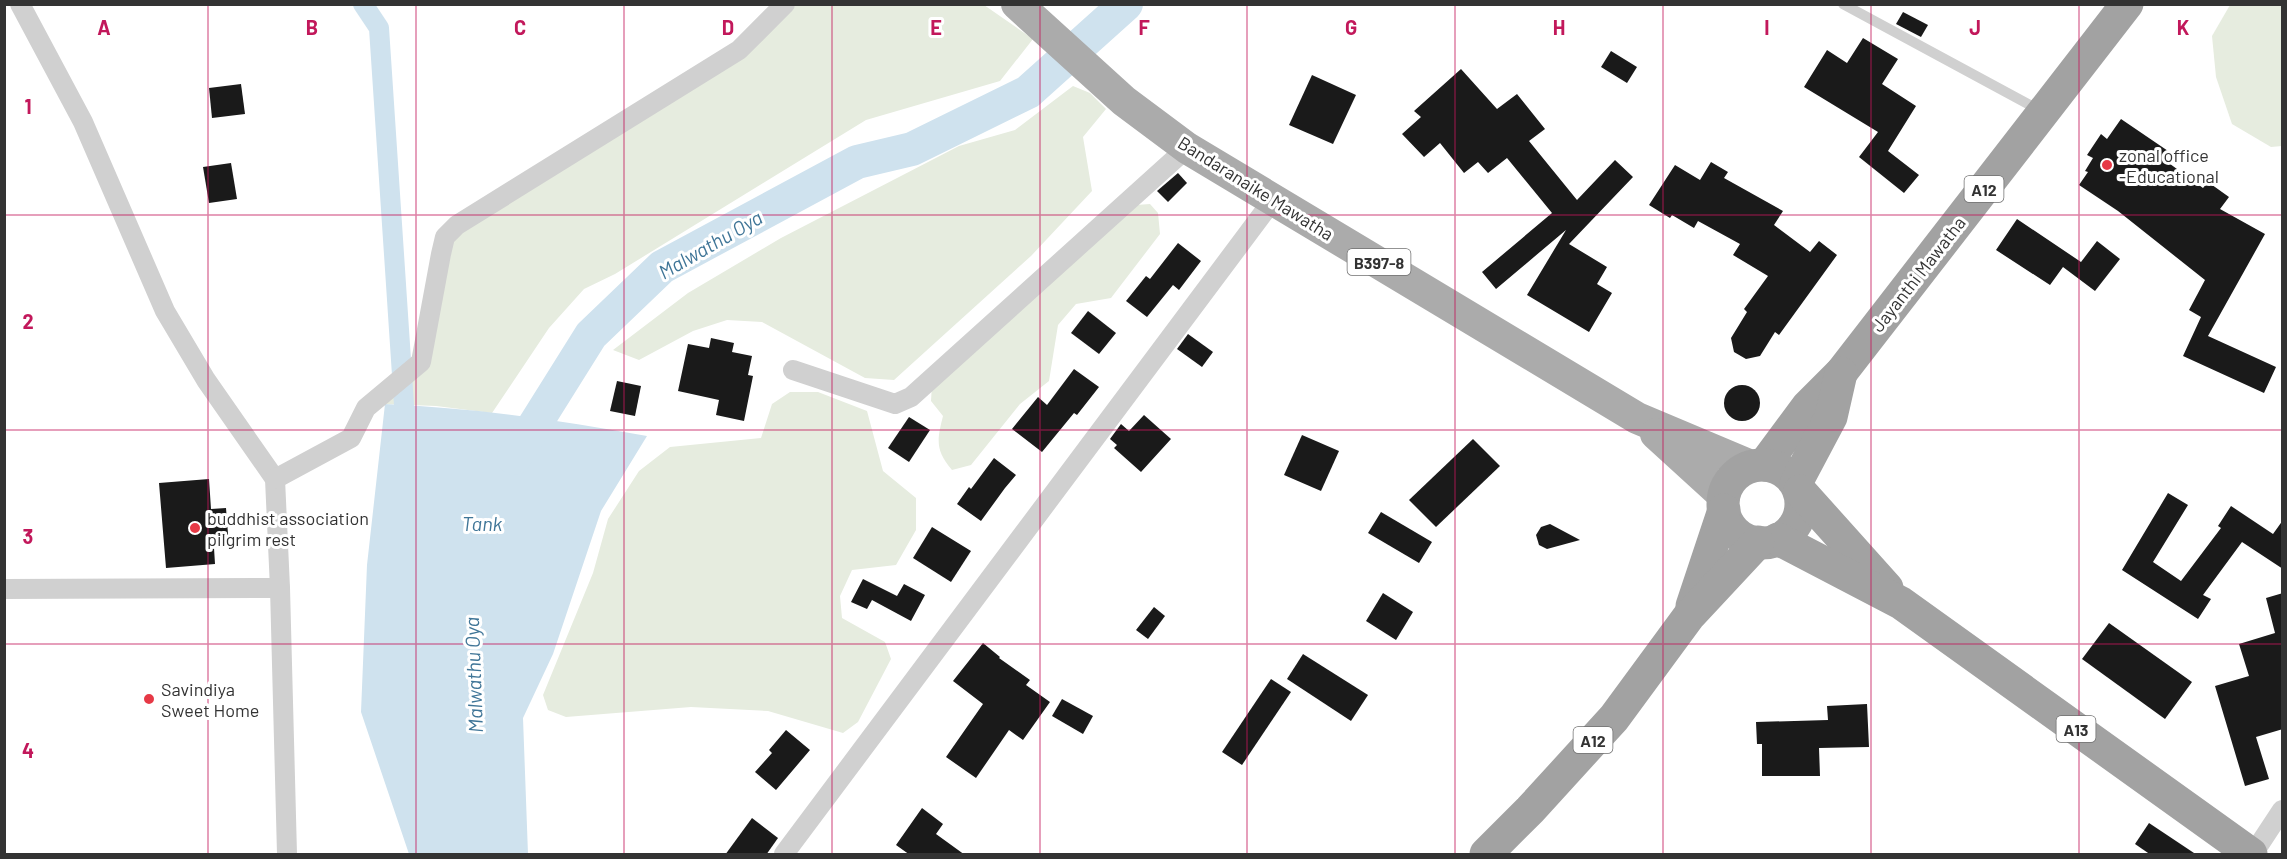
<svg xmlns="http://www.w3.org/2000/svg" width="2287" height="859" font-family="Barlow,sans-serif">
  <style>
    .green { fill: #e6ecdf }
    .water { fill: #cfe2ee }
    .lines { fill: none; stroke-linecap: round; stroke-linejoin: round }
    .canal { stroke: #cfe2ee; stroke-width: 20 }
    .river { stroke: #cfe2ee; stroke-width: 34 }
    .building { fill: #1a1a1a }
    .service { stroke: #d0d0d0; stroke-width: 10 }
    .minor { stroke: #d0d0d0; stroke-width: 20 }
    .primary { stroke: #ababab; stroke-width: 32 }
    .trunk { stroke: #a2a2a2; stroke-width: 33 }
    .grid { fill: none; stroke: #c2185b; stroke-width: 1.5; stroke-opacity: 0.55 }
    .poi-dot { fill: #e63946; stroke: #fff; stroke-width: 2 }
    .labels { text-anchor: middle; dominant-baseline: central; stroke-width: 6; stroke-linejoin: round; paint-order: stroke }
    .shield { fill: #fff; stroke: #707070; stroke-width: 1.5 }
    .shield-label { font-size: 16px; font-weight: bold; fill: #333 }
    .poi-label { font-size: 18px; fill: #333; stroke: #fff; text-anchor: start }
    .street-label { font-size: 18px; fill: #333; stroke: #fff }
    .water-label { font-size: 20px; font-style: italic; fill: #3f7597; stroke: #fff }
    .grid-label { font-size: 20px; text-anchor: middle; font-weight: bold; fill: #c2185b; stroke: #fff; stroke-width: 6; stroke-linejoin: round; paint-order: stroke }
  </style>
  <rect width="100%" height="100%" fill="#fff"/>
  <g class="green">
    <polygon points="785,5 984,5 1033,39 1000,81 866,120 615,274 584,289 549,328 492,413 436,406 385,404 421,362 445,237 739,50"/>
    <polygon points="2230,5 2282,5 2282,146 2271,147 2232,124 2216,77 2212,36"/>
    <polygon points="1073,86 1090,93 1106,109 1083,137 1092,191 1031,256 894,380 865,378 762,322 727,320 693,331 639,360 613,350 688,293 781,238 959,146 1015,130"/>
    <path d="M1150,204L1158,213L1160,234L1111,298L1076,304L1058,325L1049,381L1020,404L971,465L952,470C935,450 937,440 943,416L931,401L932,384L1136,205Z"/>
    <polygon points="790,392 818,392 867,411 883,471 916,498 916,530 896,565 852,570 840,596 842,618 885,642 891,659 858,722 843,733 768,711 691,707 566,717 548,710 543,695 593,573 608,519 639,471 670,447 761,438 772,404"/>
  </g>
  <path class="water" d="M385,404C473,408 561,420 647,436L601,511L553,654L523,718L528,854H409L361,712L367,565Z"/>
  <g class="lines">
    <polyline class="canal" points="363,4 379,28 404,405"/>
    <polyline class="river" points="514,458 591,335 662,267 857,162 912,149 1028,92 1126,4"/>
  </g>
  <g class="building">
    <polygon points="1903,12 1928,25 1921,37 1896,24"/>
    <polygon points="1863,38 1898,59 1882,84 1916,106 1888,151 1919,175 1904,193 1859,157 1878,132 1804,87 1827,50 1847,63"/>
    <polygon points="1611,51 1637,67 1627,83 1601,67"/>
    <polygon points="1461,69 1497,109 1517,94 1545,129 1529,141 1577,200 1615,160 1633,177 1569,244 1607,267 1597,284 1612,293 1589,332 1527,295 1566,230 1496,289 1482,272 1552,213 1507,158 1488,173 1478,162 1464,173 1440,143 1424,157 1402,134 1421,117 1414,111"/>
    <polygon points="1312,75 1356,95 1333,144 1289,125"/>
    <polygon points="241,84 245,114 212,118 209,88"/>
    <polygon points="2121,119 2171,153 2166,161 2203,188 2208,182 2229,197 2220,209 2265,234 2208,336 2276,367 2264,393 2183,356 2201,317 2189,310 2205,280 2118,211 2079,185 2088,172 2085,171 2093,158 2087,155 2101,134 2107,139"/>
    <polygon points="1711,162 1728,172 1724,178 1783,211 1774,225 1810,252 1819,241 1837,255 1779,335 1775,332 1760,356 1746,359 1734,352 1731,338 1747,312 1744,309 1768,276 1733,255 1740,244 1698,221 1694,228 1672,215 1670,218 1649,205 1675,165 1700,180"/>
    <polygon points="231,163 237,199 209,203 203,167"/>
    <polygon points="1178,173 1187,183 1168,202 1157,191"/>
    <polygon points="2017,219 2081,262 2097,241 2120,259 2095,291 2063,267 2050,285 1996,250"/>
    <polygon points="1178,243 1201,261 1179,290 1173,285 1147,317 1126,301 1146,276 1150,279"/>
    <polygon points="1088,311 1116,333 1099,354 1071,333"/>
    <polygon points="1188,334 1213,352 1202,367 1177,349"/>
    <polygon points="711,338 734,343 732,352 752,356 748,375 753,376 744,421 716,415 719,400 678,391 688,344 709,348"/>
    <polygon points="1074,369 1099,387 1077,415 1074,413 1042,452 1012,429 1038,397 1047,405"/>
    <polygon points="617,381 641,386 635,416 610,411"/>
    <circle cx="1742" cy="403" r="18"/>
    <polygon points="1144,415 1171,439 1141,472 1114,448 1117,445 1110,439 1121,424 1129,431"/>
    <polygon points="909,417 930,430 909,462 888,448"/>
    <polygon points="1302,435 1339,451 1321,491 1284,475"/>
    <polygon points="1473,439 1500,466 1436,527 1409,500"/>
    <polygon points="994,458 1016,475 1005,488 981,521 957,504 969,487 971,489"/>
    <polygon points="209,479 211,509 226,508 229,547 214,548 215,564 166,568 159,483"/>
    <polygon points="2168,493 2188,505 2153,562 2181,581 2221,528 2218,526 2231,506 2273,534 2283,520 2283,569 2242,542 2203,595 2211,599 2198,619 2122,570"/>
    <polygon points="1381,512 1432,542 1419,563 1368,533"/>
    <polygon points="1550,524 1580,540 1547,549 1539,545 1536,535 1541,527"/>
    <polygon points="932,527 971,551 951,582 913,558"/>
    <polygon points="863,579 897,596 904,584 925,595 911,621 872,600 867,609 851,602"/>
    <polygon points="1383,593 1413,612 1396,640 1366,621"/>
    <polygon points="2283,593 2283,729 2256,737 2269,779 2245,786 2215,686 2249,676 2239,644 2275,633 2266,598"/>
    <polygon points="1154,607 1165,616 1148,639 1136,630"/>
    <polygon points="2109,623 2192,682 2165,719 2082,659"/>
    <polygon points="983,643 1000,657 999,658 1030,680 1026,685 1050,702 1023,740 1009,730 976,778 946,757 983,704 953,681"/>
    <polygon points="1303,654 1368,695 1351,721 1287,679"/>
    <polygon points="1271,679 1291,692 1242,765 1222,752"/>
    <polygon points="1062,699 1093,716 1083,734 1052,716"/>
    <polygon points="1867,704 1869,747 1819,748 1820,776 1762,776 1762,744 1757,744 1756,722 1828,720 1827,706"/>
    <polygon points="786,730 810,750 776,790 755,772 772,753 769,750"/>
    <polygon points="922,808 943,824 936,834 965,855 910,855 896,845"/>
    <polygon points="752,818 778,838 766,855 725,855"/>
    <polygon points="2149,823 2197,855 2151,855 2135,844"/>
  </g>
  <g class="lines">
    <polyline class="service" points="1843,4 2041,111"/>
    <g class="minor">
      <polyline points="20,4 83,122 165,311 206,380 275,479 280,588 287,854"/>
      <polyline points="793,370 895,404 911,397 1187,148"/>
      <polyline points="275,479 351,438 366,408 421,362 441,254 445,237 457,225 739,50 785,4"/>
      <polyline points="4,589 280,588"/>
      <polyline points="784,854 1273,200"/>
      <polyline points="2253,854 2282,810"/>
    </g>
    <g class="primary">
      <polyline points="1017,4 1124,101 1187,148 1637,418 1751,466"/>
      <polyline points="1656,434 1724,496"/>
    </g>
    <g class="trunk">
      <polyline points="1764,465 1807,407 1841,373 2127,4"/>
      <circle cx="1762" cy="504" r="39"/>
      <polyline points="1796,483 1831,417 1841,373"/>
      <polyline points="1800,491 1887,588"/>
      <polyline points="1778,539 1901,603 2251,854"/>
      <polyline points="1692,606 1724,510"/>
      <polyline points="1486,854 1530,810 1614,718 1689,616 1758,542"/>
    </g>
  </g>
  <path class="grid" d="M208,4V854M416,4V854M624,4V854M832,4V854M1040,4V854M1247,4V854M1455,4V854M1663,4V854M1871,4V854M2079,4V854M4,215H2282M4,430H2282M4,644H2282"/>
  <g class="poi-dot">
    <circle cx="2107" cy="165" r="6"/>
    <circle cx="195" cy="528" r="6"/>
    <circle cx="149" cy="699" r="6"/>
  </g>
  <g class="labels">
    <g class="shield">
      <rect x="1964.5" y="176" width="39" height="26" rx="4.5"/>
      <rect x="1347.5" y="249" width="63" height="26" rx="4.5"/>
      <rect x="2056.5" y="716" width="39" height="26" rx="4.5"/>
      <rect x="1573.5" y="727" width="39" height="26" rx="4.5"/>
    </g>
    <g class="shield-label">
      <text x="1984" y="189">A12</text>
      <text x="1379" y="262">B397-8</text>
      <text x="2076" y="729">A13</text>
      <text x="1593" y="740">A12</text>
    </g>
    <g class="poi-label">
      <text x="2119" y="155">zonal office<tspan x="2119" dy="21">-Educational</tspan></text>
      <text x="207" y="518">buddhist association<tspan x="207" dy="21">pilgrim rest</tspan></text>
      <text x="161" y="689">Savindiya<tspan x="161" dy="21">Sweet Home</tspan></text>
    </g>
    <g class="street-label">
      <text transform="translate(1256 188) rotate(32)">Bandaranaike Mawatha</text>
      <text transform="translate(1918 274) rotate(-52)">Jayanthi Mawatha</text>
    </g>
    <g class="water-label">
      <text transform="translate(710 244) rotate(-30)">Malwathu Oya</text>
      <text x="482" y="523">Tank</text>
      <text transform="translate(473 675) rotate(-92)">Malwathu Oya</text>
    </g>
  </g>
  <g class="grid-label">
    <text x="104" y="35">A</text>
    <text x="312" y="35">B</text>
    <text x="520" y="35">C</text>
    <text x="728" y="35">D</text>
    <text x="936" y="35">E</text>
    <text x="1144" y="35">F</text>
    <text x="1351" y="35">G</text>
    <text x="1559" y="35">H</text>
    <text x="1767" y="35">I</text>
    <text x="1975" y="35">J</text>
    <text x="2183" y="35">K</text>
    <text x="28" y="114">1</text>
    <text x="28" y="329">2</text>
    <text x="28" y="544">3</text>
    <text x="28" y="758">4</text>
  </g>
  <rect width="2287" height="859" fill="none" stroke="#333333" stroke-width="12"/>
</svg>
